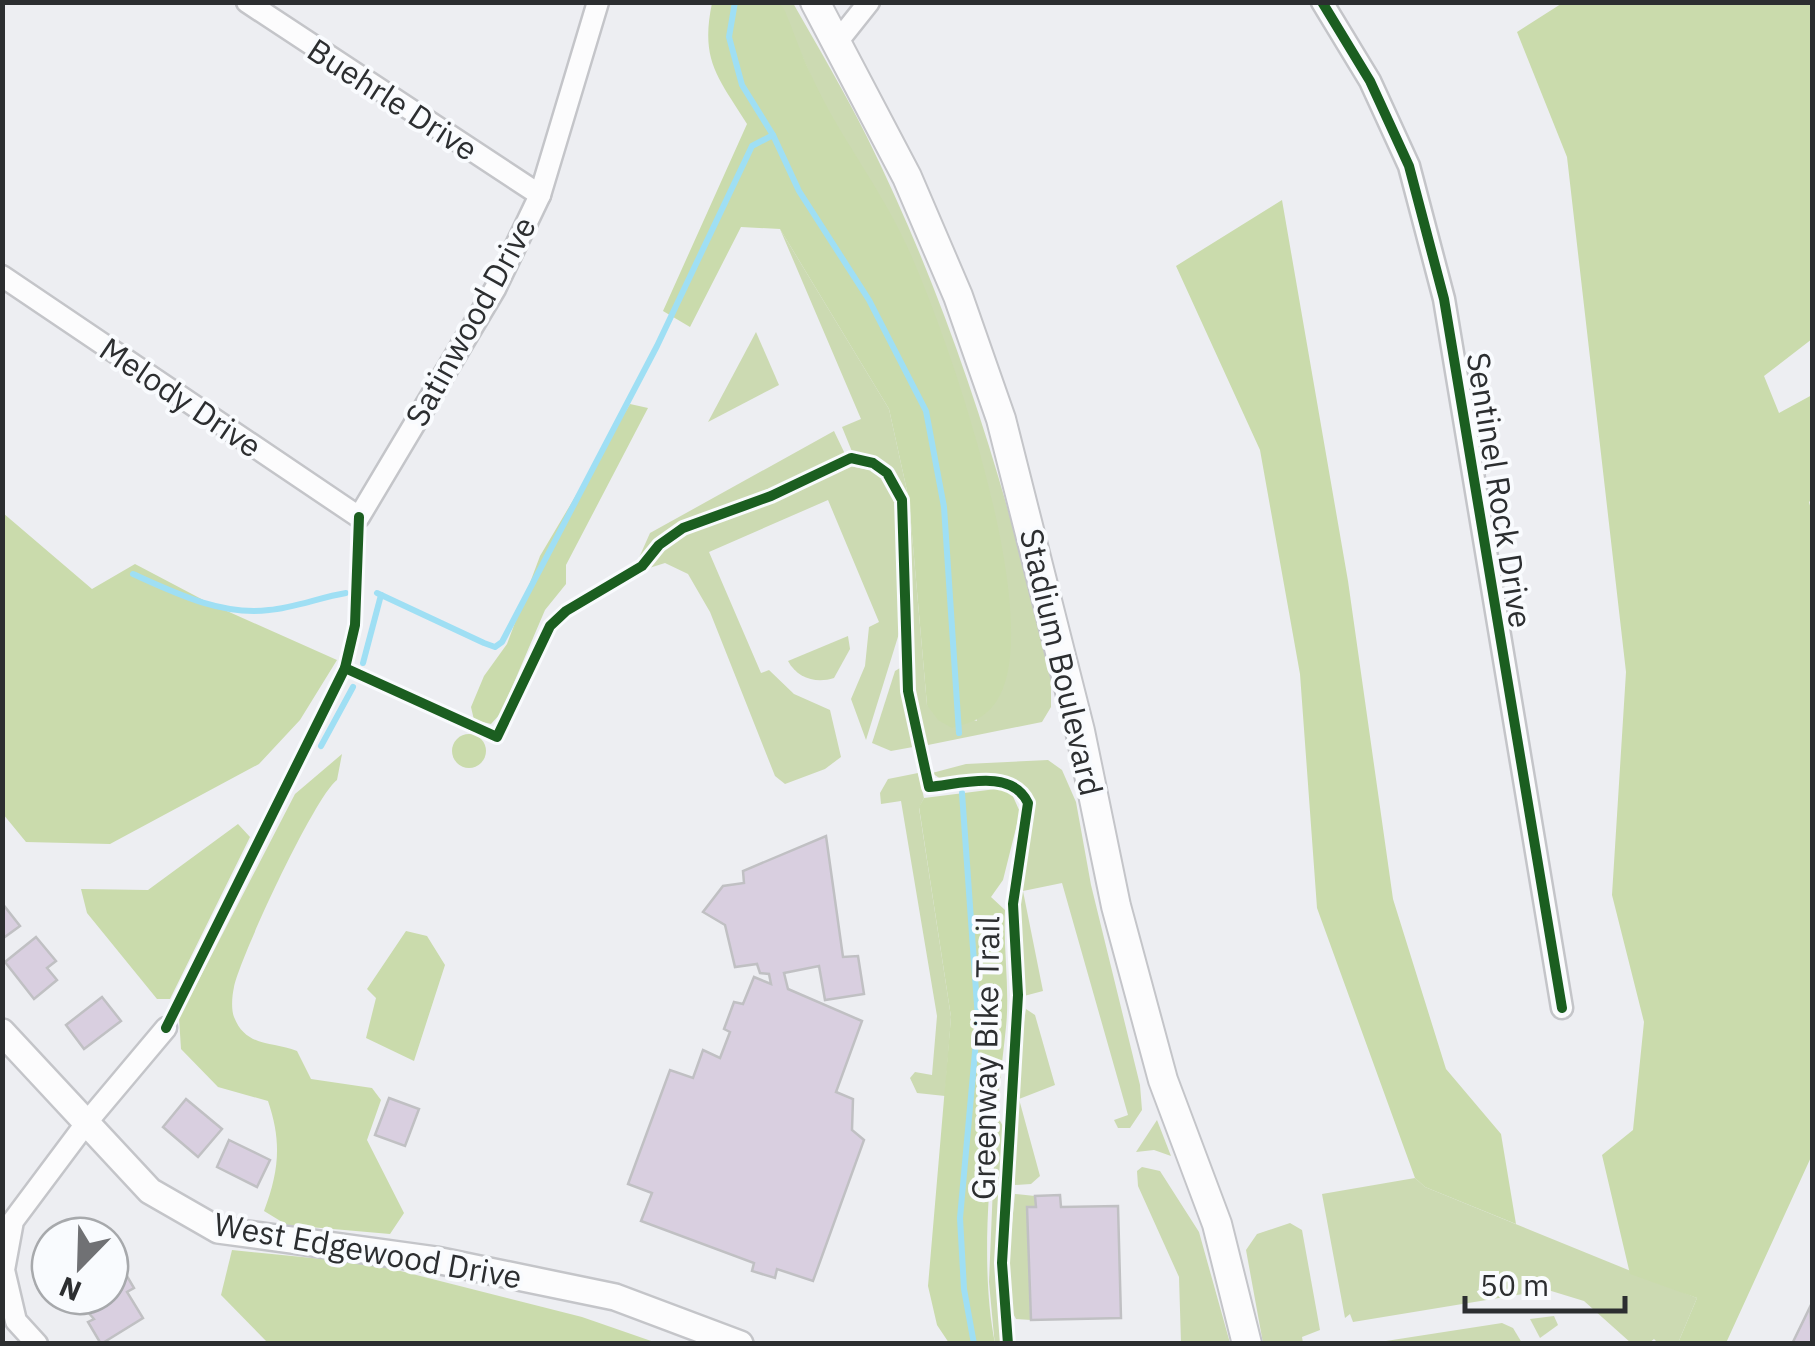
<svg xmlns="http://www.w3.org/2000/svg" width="1815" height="1346" font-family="'IBM Plex Sans',sans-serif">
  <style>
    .green { fill: #ccdab2 }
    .forest { fill: #cadbac }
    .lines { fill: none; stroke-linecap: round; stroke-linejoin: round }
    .stream { stroke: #9fdff4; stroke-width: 6 }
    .building { fill: #d9cfe0; stroke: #c0c0c3; stroke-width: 2.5 }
    .minor-casing { stroke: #c4c5c9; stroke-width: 25 }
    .tertiary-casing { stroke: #c4c5c9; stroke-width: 30 }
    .secondary-casing { stroke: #c4c5c9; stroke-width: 32 }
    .minor { stroke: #fcfcfd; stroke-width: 20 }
    .tertiary { stroke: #fcfcfd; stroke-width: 25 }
    .secondary { stroke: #fcfcfd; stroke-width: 28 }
    .cycleway-casing { stroke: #f9fbfe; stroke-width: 16 }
    .cycleway { stroke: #1b5e20; stroke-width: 10 }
    .labels { text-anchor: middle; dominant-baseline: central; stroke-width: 8; stroke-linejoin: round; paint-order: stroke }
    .street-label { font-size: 32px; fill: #2c2e30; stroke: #f9fbfe }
  </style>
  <rect width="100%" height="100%" fill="#edeef2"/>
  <g class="green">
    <path d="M779,3H793C818,47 844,91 867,137C952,309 1008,491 1051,678V707L1042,722L928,745C899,695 911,597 909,539C908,521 910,502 902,486C893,465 874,456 853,454L842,427L861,419L780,229L889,409L909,500L927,705L977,721L813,81Z"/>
    <polygon points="756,332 779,385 708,422"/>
    <polygon points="834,431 845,454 762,494 681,522 638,560 650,533"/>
    <path d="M845,465L879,472L897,501L901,627L866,740L851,699L865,666L869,627L879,622L828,500L709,552L761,673L769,670L794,694L830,710L841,757L825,769L785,784L775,776L710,612L688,574L665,563L646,569C675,525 722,521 767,503C794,493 819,477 845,465Z"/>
    <path d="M848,636L850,649L834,678C816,684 797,678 788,661Z"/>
    <polygon points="900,668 914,742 913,747 891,751 872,743 895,671"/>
    <polygon points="1048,760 1062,770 1076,802 1091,885 1140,1085 1142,1110 1130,1128 1118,1128 1114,1120 1128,1115 1062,883 1023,891 1043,991 1024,996 1018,895 1034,813 1032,799 1020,783 1007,777 942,780 932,773 966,764"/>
    <polygon points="918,773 924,798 919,808 951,1017 945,1096 917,1093 910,1078 915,1072 932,1075 937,1016 901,801 881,804 880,793 888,779"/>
    <polygon points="1026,1009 1035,1015 1055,1085 1019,1099 1040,1176 1031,1184 1015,1185 1012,1101"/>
    <polygon points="996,1114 1007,1133 995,1271 1001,1343 995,1344 994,1336 989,1282"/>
    <polygon points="1157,1120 1171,1156 1154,1150 1136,1152"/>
    <polygon points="1142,1167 1160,1171 1199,1232 1230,1343 1181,1343 1179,1277 1138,1186 1137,1171"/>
    <polygon points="1415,1178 1425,1187 1697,1298 1678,1343 1658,1343 1654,1339 1649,1343 1631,1343 1584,1301 1548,1290 1353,1322 1350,1314 1345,1318 1322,1194"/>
    <polygon points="1015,1194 1035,1196 1036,1207 1027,1208 1031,1320 1016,1319 1007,1302 1006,1283"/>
    <polygon points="1290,1223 1302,1230 1320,1330 1302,1337 1303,1343 1263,1343 1246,1250 1257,1234"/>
    <polygon points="1554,1316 1558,1325 1540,1338 1530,1319"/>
    <polygon points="1502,1323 1513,1328 1522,1343 1373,1343"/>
  </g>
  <g class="forest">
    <polygon points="1564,2 1812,3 1812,339 1764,376 1779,413 1812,395 1812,499 1809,502 1812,513 1812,1155 1726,1343 1678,1343 1697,1298 1630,1274 1602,1155 1633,1130 1644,1022 1612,895 1626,672 1567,157 1517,32"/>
    <path d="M712,3H779L784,9C794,32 802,57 813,79C839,136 880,187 906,244C945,327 1050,624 996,702C985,718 971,723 952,728L938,720L927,705L909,500L889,409L780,229L741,227L690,327L663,311L747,124C718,77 700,61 712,3Z"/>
    <polygon points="1282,200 1348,581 1393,899 1446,1069 1501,1134 1516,1224 1425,1187 1415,1178 1317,908 1300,674 1260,450 1176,266"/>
    <polygon points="630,404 648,408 566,565 566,584 545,610 501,713 491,724 474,720 471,707 484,676 507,644 540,556"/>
    <polygon points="3,513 92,589 135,564 209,603 337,660 300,720 259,764 110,844 26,842 3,814"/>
    <circle cx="469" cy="751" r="17"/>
    <path d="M342,754L337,780C315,796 240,957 234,987C232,996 231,1009 234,1017C246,1048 273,1041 297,1051L311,1079L372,1088L381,1100L367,1140L404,1213L390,1234L287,1225L264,1211C279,1171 282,1142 268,1101L218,1087L181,1049L179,1018L295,794Z"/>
    <path d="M996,789L1010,790L1020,812L1003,880L991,897L1005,910C1003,949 1010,989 1006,1027C996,1123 976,1249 995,1343H949L937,1325L928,1286L951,1017L919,807L924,798Z"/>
    <polygon points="238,824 250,837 170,999 157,999 87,913 81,889 148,890"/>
    <polygon points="406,931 427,936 445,965 414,1061 366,1038 376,998 367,989"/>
    <polygon points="232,1250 373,1264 582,1317 657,1343 268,1343 221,1295"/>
  </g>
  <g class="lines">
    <g class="stream">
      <polyline points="735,2 729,37 742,85 773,135 799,191 869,300 926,411 944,507 959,733"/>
      <path d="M133,574C175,593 222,616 269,610C294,608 321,597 346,593"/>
      <polyline points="377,593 484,643 495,647 502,642 657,346 752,146 773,135"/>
      <polyline points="363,663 381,595"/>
      <polyline points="321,746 353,687"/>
      <polyline points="962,793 978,1019 960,1218 964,1289 974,1344"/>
    </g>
  </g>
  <g class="building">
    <polygon points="826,836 843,957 858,956 864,994 825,1000 819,966 784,973 788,989 862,1021 836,1092 853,1099 852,1130 864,1140 813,1281 777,1269 775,1278 752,1271 754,1263 641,1221 652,1193 628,1184 670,1070 693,1078 703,1050 720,1058 730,1032 724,1029 734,1002 743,1004 754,977 771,984 769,974 760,973 757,964 735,967 725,925 703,912 723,886 744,883 743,871"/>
    <polygon points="2,903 20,926 2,939"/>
    <polygon points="36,937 56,961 47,968 57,980 34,999 5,962"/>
    <polygon points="102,997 121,1021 84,1049 66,1025"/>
    <polygon points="389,1098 419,1109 405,1146 375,1135"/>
    <polygon points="186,1099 222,1129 198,1157 163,1127"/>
    <polygon points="229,1140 270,1160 257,1187 217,1167"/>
    <polygon points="1060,1195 1061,1207 1118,1206 1121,1318 1031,1320 1027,1207 1036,1207 1035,1196"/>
    <polygon points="110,1266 116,1276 124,1271 134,1288 127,1292 143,1318 101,1344 88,1322 94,1319 74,1296 110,1296"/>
    <polygon points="1810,1307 1812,1344 1792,1344"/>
  </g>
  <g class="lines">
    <defs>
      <g id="minor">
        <polyline points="247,2 540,195"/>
        <polyline points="1322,2 1370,81 1409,166 1444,299 1562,1008"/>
        <polyline points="838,41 869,2"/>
        <polyline points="2,276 359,517 495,289 540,195 598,2"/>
        <polyline points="37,1344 16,1321 4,1270 13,1221 87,1122 166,1028"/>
      </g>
      <polyline id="tertiary" points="2,1032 150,1191 218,1230 436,1260 615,1297 740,1344"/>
      <polyline id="secondary" points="815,2 907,177 958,296 1001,419 1080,731 1116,906 1163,1080 1217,1224 1247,1344"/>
    </defs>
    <use href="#minor" class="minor-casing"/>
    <use href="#tertiary" class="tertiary-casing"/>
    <use href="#secondary" class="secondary-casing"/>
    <use href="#minor" class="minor"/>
    <use href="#tertiary" class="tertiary"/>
    <use href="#secondary" class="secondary"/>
    <defs>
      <g id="cycleway">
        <polyline points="1322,2 1370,81 1409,166 1444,299 1562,1008"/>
        <path d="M345,668L497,737L550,626L566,611L642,566L659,545L683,528L771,496L851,458L873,463L887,473L902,500L908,691L929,787C961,784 1012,768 1028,803L1013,904L1018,995L1002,1263L1008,1344"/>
        <polyline points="166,1028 345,668 355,625 359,517"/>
      </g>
    </defs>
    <use href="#cycleway" class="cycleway-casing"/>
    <use href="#cycleway" class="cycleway"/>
  </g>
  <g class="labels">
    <g class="street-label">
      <text transform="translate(393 99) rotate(33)">Buehrle Drive</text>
      <text transform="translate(470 321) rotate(-61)">Satinwood Drive</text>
      <text transform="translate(181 397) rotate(34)">Melody Drive</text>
      <text transform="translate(1500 490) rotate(81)">Sentinel Rock Drive</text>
      <text transform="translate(1062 662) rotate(77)">Stadium Boulevard</text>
      <text transform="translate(985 1058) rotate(-89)">Greenway Bike Trail</text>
      <text transform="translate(368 1250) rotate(10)">West Edgewood Drive</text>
    </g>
  </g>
  <rect width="1815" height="1346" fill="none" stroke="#2c2e30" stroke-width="10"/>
  <g transform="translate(80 1266) rotate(203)"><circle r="48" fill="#f9fbfe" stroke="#a7a9ac" stroke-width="2.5"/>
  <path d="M0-8L18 38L0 25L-18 38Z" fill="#707174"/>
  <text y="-15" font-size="28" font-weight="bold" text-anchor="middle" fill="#2c2e30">N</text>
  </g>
  <path d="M1465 1296v15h160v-15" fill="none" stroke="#2c2e30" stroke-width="5"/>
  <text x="1480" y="1296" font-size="30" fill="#2c2e30" stroke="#f9fbfe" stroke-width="8" paint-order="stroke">50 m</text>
</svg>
